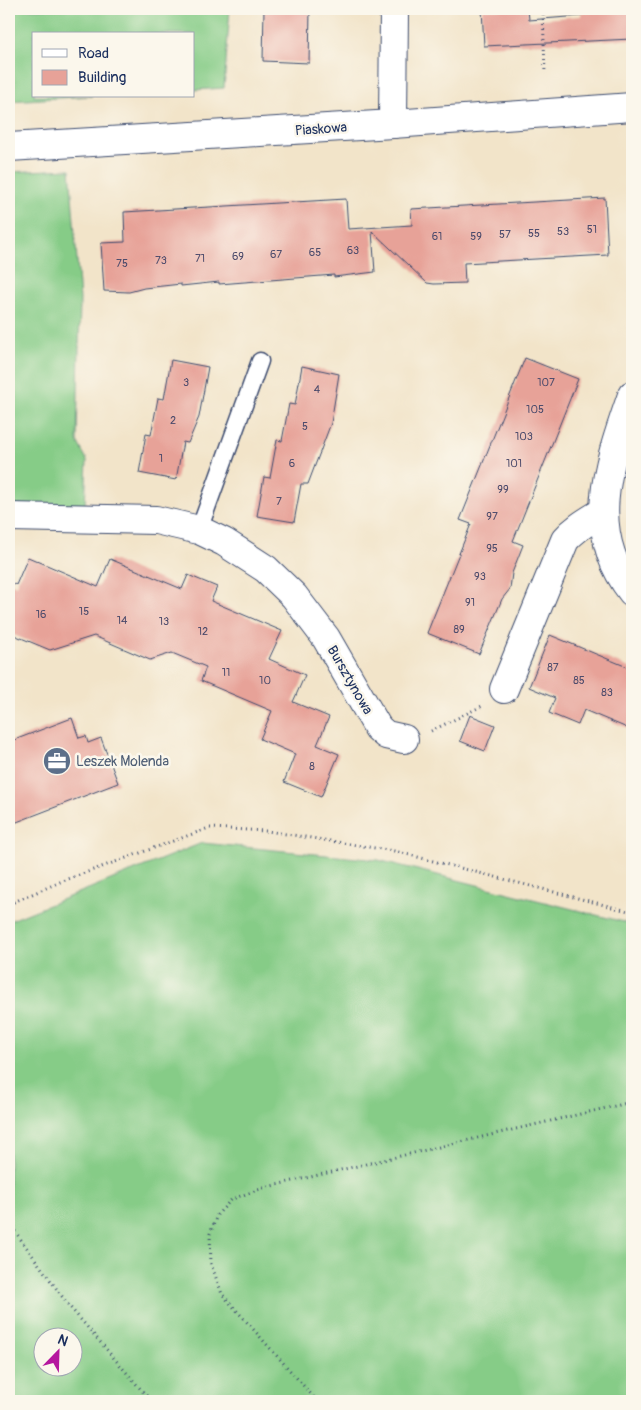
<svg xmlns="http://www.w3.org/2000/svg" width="641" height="1410" font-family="Pangolin,sans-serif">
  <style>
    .grass { fill: #86cc87; stroke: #507e72; fill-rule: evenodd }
    .building { fill: #e7a298 }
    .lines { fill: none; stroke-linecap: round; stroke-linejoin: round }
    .lane-casing { stroke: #3b4a6e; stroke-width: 19 }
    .street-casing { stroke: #3b4a6e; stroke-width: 30 }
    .path { stroke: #3b4a6e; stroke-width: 3; stroke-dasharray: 1 4; stroke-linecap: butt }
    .lane { stroke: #fff; stroke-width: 16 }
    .street { stroke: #fff; stroke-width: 28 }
    .labels { text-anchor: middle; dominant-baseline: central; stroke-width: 5; stroke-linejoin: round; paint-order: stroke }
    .number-label { font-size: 11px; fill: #4e4c6c }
    .street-label { font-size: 14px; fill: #1b2f5e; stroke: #fbf7ec }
    .service-label { font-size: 14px; fill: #4e5e75; stroke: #fbf7ec; text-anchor: start }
  </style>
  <rect width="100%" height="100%" fill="#fbf7ec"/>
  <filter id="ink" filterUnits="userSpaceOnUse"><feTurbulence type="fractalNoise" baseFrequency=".02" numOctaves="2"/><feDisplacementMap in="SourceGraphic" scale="10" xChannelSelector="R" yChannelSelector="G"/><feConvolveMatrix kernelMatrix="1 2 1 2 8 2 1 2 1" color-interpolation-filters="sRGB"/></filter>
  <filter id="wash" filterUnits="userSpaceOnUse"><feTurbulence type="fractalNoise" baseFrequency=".0096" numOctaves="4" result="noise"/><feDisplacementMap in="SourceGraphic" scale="20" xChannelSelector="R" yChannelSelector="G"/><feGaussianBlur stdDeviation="1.12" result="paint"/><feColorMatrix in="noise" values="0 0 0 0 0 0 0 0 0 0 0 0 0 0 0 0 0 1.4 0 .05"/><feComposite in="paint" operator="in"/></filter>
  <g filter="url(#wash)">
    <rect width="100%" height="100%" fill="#f2e4c9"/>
    <g class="grass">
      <polygon points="9,9 230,9 224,88 194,90 194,34 34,34 34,96 92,96 9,101"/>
      <polygon points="70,169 80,299 77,441 87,460 85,506 9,506 9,172"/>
      <path d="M202,843L378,860L632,924V1401H9V921ZM42,1338H72V1368H42Z"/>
    </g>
    <g id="blocks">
      <g class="building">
        <polygon points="264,9 310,9 309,63 263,61"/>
        <polygon points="482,9 528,9 529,20 581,16 581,13 632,9 632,39 484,46"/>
        <polygon points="605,198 608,255 464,263 465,283 434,284 427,283 372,231 375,272 334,277 334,275 219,284 219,282 181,286 181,284 144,288 129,292 104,291 101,243 125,242 124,212 346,199 348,229 412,225 411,209"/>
        <polygon points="525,358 578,379 513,541 523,545 512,573 510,589 502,599 479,654 427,633 471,524 460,520"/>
        <polygon points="171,360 208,367 199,417 188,443 183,442 176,480 139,473 146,434 151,435 158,398 164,399"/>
        <polygon points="302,366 339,374 331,423 308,484 301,484 294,522 257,516 264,477 270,478 277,440 282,441 289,404 295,405"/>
        <polygon points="28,557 98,587 110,559 182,589 188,575 217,587 211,601 282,631 269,659 305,675 293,702 329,717 317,745 339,754 321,797 284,782 295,754 260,739 272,711 201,681 206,667 172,653 150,660 94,636 50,650 9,633 9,582 16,585"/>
        <polygon points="550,635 632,669 632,730 584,710 578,725 549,713 555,698 529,687"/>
        <polygon points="470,715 495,725 485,751 460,741"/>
        <polygon points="72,718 79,738 86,736 88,743 101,738 118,783 9,825 9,742"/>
      </g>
    </g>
  </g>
  <g filter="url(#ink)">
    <use href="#blocks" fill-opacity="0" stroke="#3b4a6e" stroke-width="1"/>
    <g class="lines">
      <defs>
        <polyline id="lane" points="199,530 260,361"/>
        <g id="street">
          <polyline points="393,124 394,9"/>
          <polyline points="9,147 393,124 632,107"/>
          <path d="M632,395C609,462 583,530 632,592"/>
          <polyline points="9,517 156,520 199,530 224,542 266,569 294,596 326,638 378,728 386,735 404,739"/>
          <path d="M504,689L565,540C576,527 590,520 604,511"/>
        </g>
      </defs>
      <use href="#lane" class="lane-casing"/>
      <use href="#street" class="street-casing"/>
      <g class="path">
        <polyline points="543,9 545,74"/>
        <polyline points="314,11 363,10"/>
        <polyline points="431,731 482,706"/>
        <polyline points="9,904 60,882 209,828 267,831 394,851 632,912"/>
        <polyline points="9,1223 69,1306 151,1401"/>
        <polyline points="317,1401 222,1294 211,1264 210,1234 217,1215 232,1199 263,1188 632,1102"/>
      </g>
      <use href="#lane" class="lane"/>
      <use href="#street" class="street"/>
    </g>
  </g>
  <defs>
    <symbol id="office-disc" viewBox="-11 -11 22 22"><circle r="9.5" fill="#5c6f8a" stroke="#fbf7ec"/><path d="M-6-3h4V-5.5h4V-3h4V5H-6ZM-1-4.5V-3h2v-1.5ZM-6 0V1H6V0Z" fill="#fff"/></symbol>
  </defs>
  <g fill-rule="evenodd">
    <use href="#office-disc" x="41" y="745" width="32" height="32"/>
  </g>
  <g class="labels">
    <g class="number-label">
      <text x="592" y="229">51</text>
      <text x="563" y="231">53</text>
      <text x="534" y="233">55</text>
      <text x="505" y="234">57</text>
      <text x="437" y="236">61</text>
      <text x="476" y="236">59</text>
      <text x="353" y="250">63</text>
      <text x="315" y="252">65</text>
      <text x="276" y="254">67</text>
      <text x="238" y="256">69</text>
      <text x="200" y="258">71</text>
      <text x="161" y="260">73</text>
      <text x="122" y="263">75</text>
      <text x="186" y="382">3</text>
      <text x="546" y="382">107</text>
      <text x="317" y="389">4</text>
      <text x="535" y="409">105</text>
      <text x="173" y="420">2</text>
      <text x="305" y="426">5</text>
      <text x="524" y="436">103</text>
      <text x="161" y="458">1</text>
      <text x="292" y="463">6</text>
      <text x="514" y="463">101</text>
      <text x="503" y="489">99</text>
      <text x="279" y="501">7</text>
      <text x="492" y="516">97</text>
      <text x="492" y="548">95</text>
      <text x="480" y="576">93</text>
      <text x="470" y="602">91</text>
      <text x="84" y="611">15</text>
      <text x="41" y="614">16</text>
      <text x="122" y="620">14</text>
      <text x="164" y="621">13</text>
      <text x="459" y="629">89</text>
      <text x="203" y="631">12</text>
      <text x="553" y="667">87</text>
      <text x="226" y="672">11</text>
      <text x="265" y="680">10</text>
      <text x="579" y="680">85</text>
      <text x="607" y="692">83</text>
      <text x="312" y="766">8</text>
    </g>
    <g class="street-label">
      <text transform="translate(321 129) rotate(-4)">Piaskowa</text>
      <text transform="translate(350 680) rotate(60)">Bursztynowa</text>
    </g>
    <g class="service-label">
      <text x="76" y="761">Leszek Molenda</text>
    </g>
  </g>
  <rect width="641" height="1410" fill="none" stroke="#fbf7ec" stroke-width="30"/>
  <rect x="32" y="32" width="162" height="65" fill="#fbf7ec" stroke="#a1a7b3"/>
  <rect x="42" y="49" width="25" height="8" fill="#ffffff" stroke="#a1a7b3"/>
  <text x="78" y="58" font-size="15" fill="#1b2f5e">Road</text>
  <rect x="42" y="70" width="25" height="15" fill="#e7a298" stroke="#a1a7b3"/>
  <text x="78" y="82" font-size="15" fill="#1b2f5e">Building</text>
  <g transform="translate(58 1352) rotate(23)"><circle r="24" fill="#fbf7ec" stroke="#a1a7b3"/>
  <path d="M0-4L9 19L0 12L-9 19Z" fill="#b5179e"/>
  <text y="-8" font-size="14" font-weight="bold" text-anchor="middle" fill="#1b2f5e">N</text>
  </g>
</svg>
